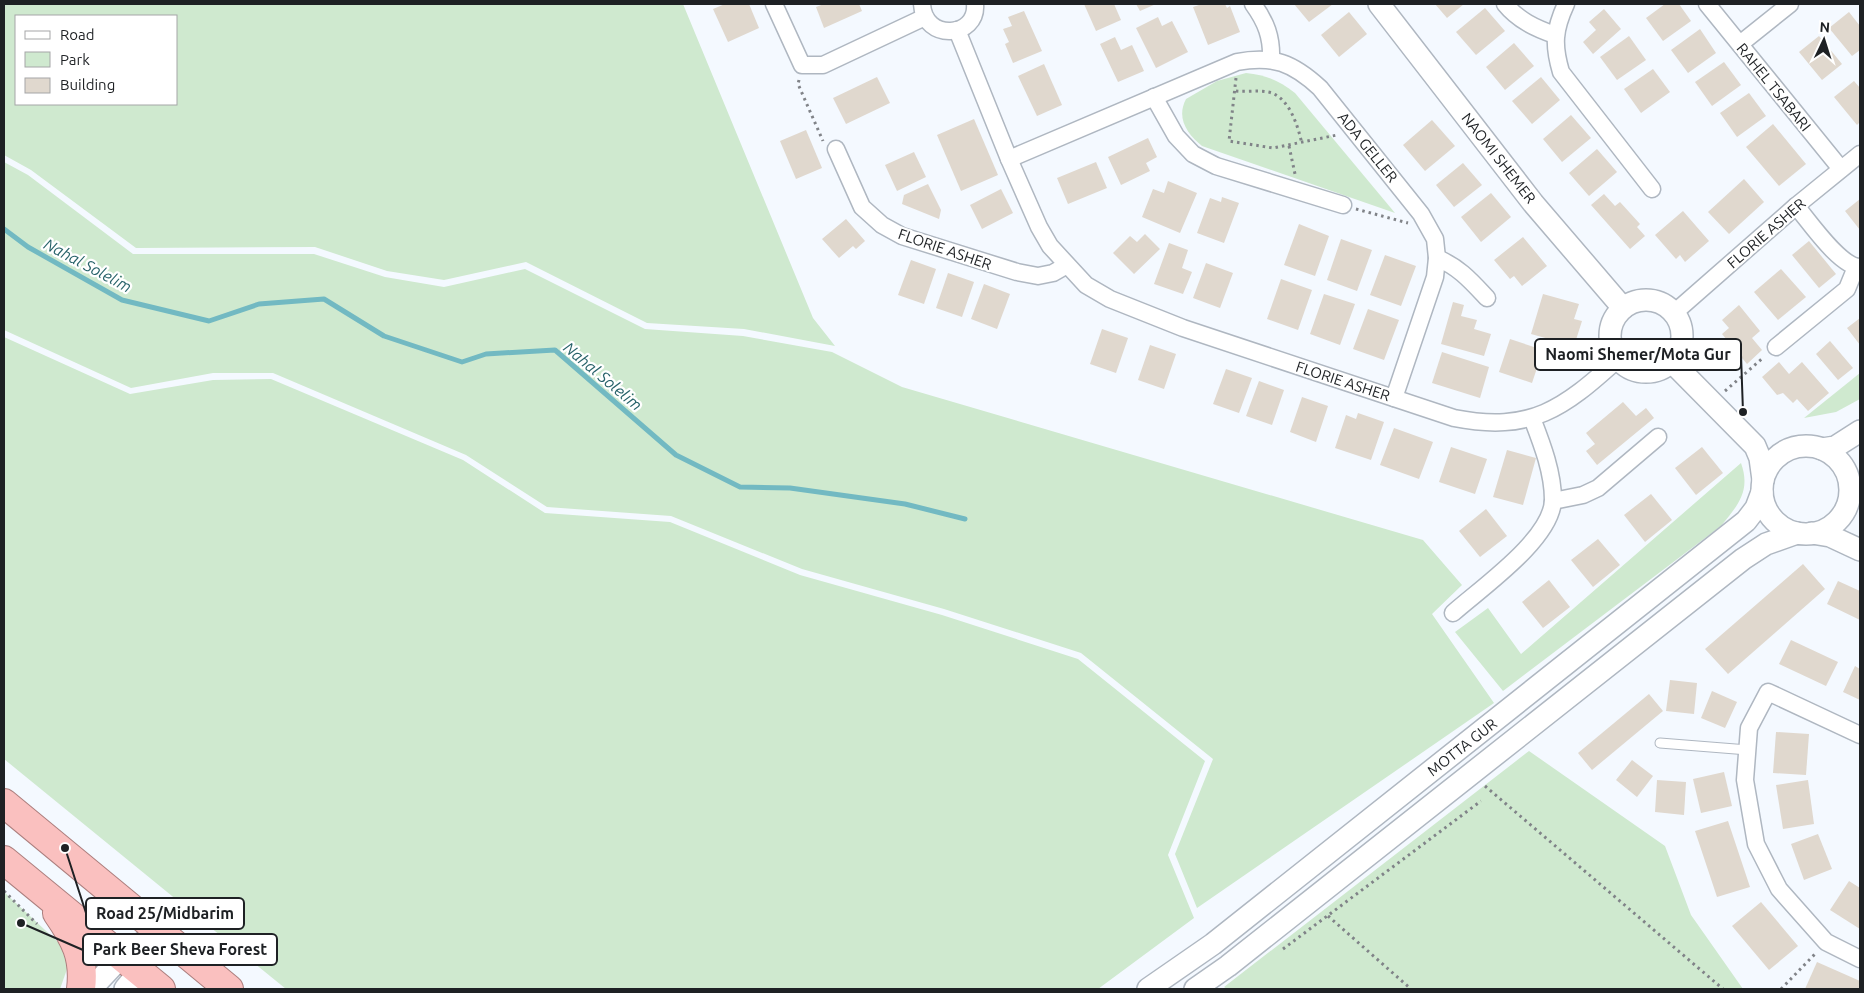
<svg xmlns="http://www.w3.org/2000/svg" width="1864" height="993" font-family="Ubuntu,sans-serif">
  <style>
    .green { fill: #cfe9cf; fill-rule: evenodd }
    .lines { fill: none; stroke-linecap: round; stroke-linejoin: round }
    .stream { stroke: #72b9c2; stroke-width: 5 }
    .building { fill: #e0d8ce }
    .service-casing { stroke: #afb7c1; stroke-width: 11 }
    .minor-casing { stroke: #afb7c1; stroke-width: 19 }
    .tertiary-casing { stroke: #afb7c1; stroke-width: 24 }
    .trunk-casing { stroke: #ac7f7e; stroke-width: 30 }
    .path { stroke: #808388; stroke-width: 3; stroke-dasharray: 2.5 4; stroke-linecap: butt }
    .service { stroke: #fff; stroke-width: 9 }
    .minor { stroke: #fff; stroke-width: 16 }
    .tertiary { stroke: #fff; stroke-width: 21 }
    .trunk { stroke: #fac0bf; stroke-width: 28 }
    .labels { text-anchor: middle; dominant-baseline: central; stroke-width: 4.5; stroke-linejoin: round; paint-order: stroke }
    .street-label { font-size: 15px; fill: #1e2124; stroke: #fff }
    .water-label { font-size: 16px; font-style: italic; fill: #276269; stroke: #fff }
    .leader { fill: none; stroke: #1e2124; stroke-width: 2 }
    .callout-dot { fill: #1e2124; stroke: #fff; stroke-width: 2 }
    .callout { fill: #fff; stroke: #1e2124; stroke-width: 2 }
    .callout-label { font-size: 16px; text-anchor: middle; font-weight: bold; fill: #1e2124 }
  </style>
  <rect width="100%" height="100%" fill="#f4f9ff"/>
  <g class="green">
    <path d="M4,4H683L813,318L835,346L744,329L647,323L526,262L444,280L387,271L315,247L136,248L31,170L4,155ZM176,16V104H16V16Z"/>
    <path d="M1246,73C1267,75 1279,81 1295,93L1395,213L1202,146C1187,134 1176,118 1186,99L1217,81Z"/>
    <polygon points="4,162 28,175 133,254 314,254 385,277 444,287 525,269 645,329 743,336 832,352 902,387 1423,540 1462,585 1432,614 1494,703 1197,908 1175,854 1213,759 1081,653 944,609 802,569 671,516 547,507 466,455 273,373 213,373 131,388 4,330"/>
    <polygon points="4,337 130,394 213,380 271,379 463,460 545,513 670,522 800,575 942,615 1078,659 1205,761 1168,855 1194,918 1098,989 286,989 4,759"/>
    <polygon points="1860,373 1860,399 1836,412 1804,418"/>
    <path d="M1741,463C1751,491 1738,505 1721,526L1503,691L1455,632L1488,608L1521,654Z"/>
    <polygon points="1529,751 1665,846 1691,915 1743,989 1227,989 1224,987"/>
    <polygon points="4,892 72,955 60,989 4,989"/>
  </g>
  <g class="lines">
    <polyline class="stream" points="4,229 28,247 122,300 209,321 259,304 324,299 384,336 462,362 486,354 555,350 676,455 740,487 790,488 905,504 965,519"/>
  </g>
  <g class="building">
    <polygon points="725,4 749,4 759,28 728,42 713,9"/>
    <polygon points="824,4 859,4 862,11 824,28 816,7"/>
    <polygon points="1084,4 1114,4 1121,20 1096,31"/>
    <polygon points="1136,4 1156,4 1140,11"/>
    <polygon points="1202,4 1225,4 1227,8 1230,6 1240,32 1208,45 1193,7"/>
    <polygon points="1294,4 1333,4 1309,22"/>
    <polygon points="1435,4 1464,4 1447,18"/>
    <polygon points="1665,4 1679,4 1691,21 1663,41 1646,18"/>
    <polygon points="1485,8 1505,31 1476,55 1456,32"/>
    <polygon points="1604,9 1621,29 1593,54 1583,42 1596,30 1589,22"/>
    <polygon points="1024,11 1042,51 1013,63 1005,44 1009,42 1003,29 1012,26 1008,17"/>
    <polygon points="1349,12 1367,34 1339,57 1321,35"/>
    <polygon points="1849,12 1860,26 1860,50 1852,56 1829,28"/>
    <polygon points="1158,17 1162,26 1172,21 1188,52 1156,68 1136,28"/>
    <polygon points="1700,29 1716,53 1688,73 1671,50"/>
    <polygon points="1629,36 1646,60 1617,80 1600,57"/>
    <polygon points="1819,36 1842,64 1822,80 1799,52"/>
    <polygon points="1115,37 1121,50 1132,45 1144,71 1118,82 1100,44"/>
    <polygon points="1514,43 1534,66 1505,90 1486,67"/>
    <polygon points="1724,62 1741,85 1712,106 1695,82"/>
    <polygon points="1044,64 1062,105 1037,116 1018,76"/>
    <polygon points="1653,69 1670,92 1641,113 1624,89"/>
    <polygon points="877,77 890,103 846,124 833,98"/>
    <polygon points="1541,77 1560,100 1532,124 1512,101"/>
    <polygon points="1854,81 1860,88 1860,122 1857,125 1834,97"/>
    <polygon points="1749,93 1766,116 1737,137 1720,113"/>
    <polygon points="1571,115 1591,138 1562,162 1543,139"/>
    <polygon points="974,119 998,175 961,191 937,135"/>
    <polygon points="1432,120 1455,146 1425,171 1403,145"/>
    <polygon points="1773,124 1806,164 1779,186 1746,147"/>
    <polygon points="806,130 822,168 796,179 780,141"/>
    <polygon points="1148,138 1157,157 1146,163 1150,171 1121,185 1108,157"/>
    <polygon points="1597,149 1617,172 1589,196 1569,173"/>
    <polygon points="914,152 926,177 897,191 885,165"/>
    <polygon points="1096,162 1107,188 1068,204 1057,178"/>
    <polygon points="1463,163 1482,185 1454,207 1436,185"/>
    <polygon points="1744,179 1764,202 1729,234 1708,212"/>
    <polygon points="1168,181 1197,193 1180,233 1142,217 1153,189 1164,193"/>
    <polygon points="928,184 941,210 939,219 902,204 904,195"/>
    <polygon points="1001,189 1013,213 982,229 970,205"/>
    <polygon points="1491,193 1511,217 1481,242 1461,217"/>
    <polygon points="1604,194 1615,206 1620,202 1640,224 1637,227 1645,236 1630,249 1591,205"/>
    <polygon points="1222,197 1239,203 1224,243 1197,233 1210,198 1221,202"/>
    <polygon points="1860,199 1860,230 1845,211"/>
    <polygon points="1683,211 1709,241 1685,262 1680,255 1676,259 1655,235"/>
    <polygon points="846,219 865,241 856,249 853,246 839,258 822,239"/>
    <polygon points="1299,224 1329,236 1315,276 1284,265"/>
    <polygon points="1145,234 1160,249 1134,274 1113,253 1130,236 1137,242"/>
    <polygon points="1523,237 1547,266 1522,286 1514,276 1510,279 1494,260"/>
    <polygon points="1341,239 1372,250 1357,291 1327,280"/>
    <polygon points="1809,241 1836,274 1819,288 1792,255"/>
    <polygon points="1169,243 1188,250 1182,268 1192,272 1183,294 1154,284"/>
    <polygon points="1385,255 1416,266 1401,306 1370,295"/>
    <polygon points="911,260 936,269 924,304 898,295"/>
    <polygon points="1206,263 1233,273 1220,308 1193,298"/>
    <polygon points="1781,269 1806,297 1778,320 1754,292"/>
    <polygon points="948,273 974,282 962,317 936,308"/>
    <polygon points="1281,279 1312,290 1298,330 1267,319"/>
    <polygon points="984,284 1010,294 997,329 971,319"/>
    <polygon points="1324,294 1355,304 1340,345 1310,334"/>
    <polygon points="1543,294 1579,304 1574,319 1582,321 1574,346 1531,334"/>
    <polygon points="1453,302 1464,305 1461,316 1477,320 1474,329 1491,334 1484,356 1441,344"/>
    <polygon points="1739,305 1760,331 1752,338 1762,350 1747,364 1722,334 1729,328 1722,320"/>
    <polygon points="1368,309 1399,320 1384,360 1353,349"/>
    <polygon points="1860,318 1860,345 1847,328"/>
    <polygon points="1102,329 1128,338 1116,373 1090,364"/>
    <polygon points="1510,339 1543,350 1532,383 1499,372"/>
    <polygon points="1830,341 1853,368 1838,380 1816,354"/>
    <polygon points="1150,345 1176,354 1164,389 1138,380"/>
    <polygon points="1442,352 1489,367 1480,398 1432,383"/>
    <polygon points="1779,362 1789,374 1802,362 1829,393 1808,411 1797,399 1793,403 1783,393 1777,395 1762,377"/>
    <polygon points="1226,369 1252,378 1239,413 1213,404"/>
    <polygon points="1259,381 1284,390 1272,425 1246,416"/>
    <polygon points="1302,397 1328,406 1316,442 1290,432"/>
    <polygon points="1623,402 1636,416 1646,408 1654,418 1597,465 1586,451 1595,444 1586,433"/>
    <polygon points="1358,413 1384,422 1371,460 1335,448 1346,415 1356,419"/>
    <polygon points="1394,428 1433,442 1419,479 1380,465"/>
    <polygon points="1451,447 1487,459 1475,494 1439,482"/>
    <polygon points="1702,447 1723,473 1696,495 1675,468"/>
    <polygon points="1507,450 1536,458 1523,505 1493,497"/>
    <polygon points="1651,494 1672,520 1645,542 1624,515"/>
    <polygon points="1486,509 1507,536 1480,557 1459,531"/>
    <polygon points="1598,539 1620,565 1593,587 1571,560"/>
    <polygon points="1803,564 1825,589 1728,674 1705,649"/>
    <polygon points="1549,580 1570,607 1543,628 1522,602"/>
    <polygon points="1838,581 1860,591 1860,620 1827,604"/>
    <polygon points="1791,640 1838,662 1826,686 1779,664"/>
    <polygon points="1855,666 1860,669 1860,700 1843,692"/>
    <polygon points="1670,680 1697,683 1694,714 1666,711"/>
    <polygon points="1712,691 1737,702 1725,728 1701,718"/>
    <polygon points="1649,694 1663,711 1592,770 1578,753"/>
    <polygon points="1776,732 1809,734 1806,775 1773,773"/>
    <polygon points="1632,760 1653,776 1637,797 1616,780"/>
    <polygon points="1724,772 1732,806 1701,813 1693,779"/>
    <polygon points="1657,780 1686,782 1684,815 1655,812"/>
    <polygon points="1808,780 1814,824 1783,829 1776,785"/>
    <polygon points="1728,821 1750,887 1717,897 1695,831"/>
    <polygon points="1818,834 1832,869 1804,880 1791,844"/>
    <polygon points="1849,881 1860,888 1860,929 1830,910"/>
    <polygon points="1761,902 1798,946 1769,970 1732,926"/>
    <polygon points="1817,962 1860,981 1860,989 1805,989"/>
  </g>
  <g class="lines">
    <defs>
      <polyline id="service" points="1660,743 1748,750"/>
      <g id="minor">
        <polyline points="774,4 802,65 823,65 925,17"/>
        <path d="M922,4C924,42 978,38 975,4"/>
        <path d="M1253,4C1266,22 1272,37 1271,60"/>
        <path d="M1505,4C1518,20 1535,28 1555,35"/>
        <path d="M1566,4C1554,30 1553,45 1561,72L1652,189"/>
        <polyline points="1707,4 1841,169"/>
        <path d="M957,30L1009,159L1039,227L1050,246L1086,285L1110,299L1183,328L1454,418C1531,433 1563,409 1618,359"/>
        <polyline points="1740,44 1790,4"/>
        <polyline points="1154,97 1176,136 1193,154 1216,166 1343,205"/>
        <polyline points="836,149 862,207 882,225 902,236 1017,272 1038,276 1053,273 1067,265"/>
        <path d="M1009,159L1237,62C1273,55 1293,63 1320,88L1421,214L1435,239L1437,258L1435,277L1394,398"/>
        <path d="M1796,206C1809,221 1840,267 1860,267"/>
        <path d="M1437,258C1459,267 1471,281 1487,298"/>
        <polyline points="1674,313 1796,206 1860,154"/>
        <polyline points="1776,347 1847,289 1856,267"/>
        <polyline points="1553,501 1583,495 1598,488 1658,437"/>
        <path d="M1453,613C1481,588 1552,539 1553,500C1553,472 1542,444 1532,418"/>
        <polyline points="1860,735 1768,692 1749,728 1745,780 1756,844 1779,889 1826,942 1860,959"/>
      </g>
      <g id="tertiary">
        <polyline points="1379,4 1533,203 1623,308"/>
        <circle cx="1646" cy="336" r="36"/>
        <polyline points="1672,362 1755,446 1760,458 1763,480"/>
        <circle cx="1806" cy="490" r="44"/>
        <polyline points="1822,449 1835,447 1860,431"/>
        <polyline points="1812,533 1830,536 1860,550"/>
        <polyline points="91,989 121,957 160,931"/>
        <polyline points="125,989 139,972 146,958"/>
        <polyline points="1148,989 1213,944 1746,521 1756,508 1762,492"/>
        <polyline points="1195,989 1228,966 1743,559 1766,544 1797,533"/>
      </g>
      <g id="trunk">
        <polyline points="4,803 229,989"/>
        <polyline points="4,860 161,989"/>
        <path d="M57,913C75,939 85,957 81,989"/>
      </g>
    </defs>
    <use href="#service" class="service-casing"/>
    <use href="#minor" class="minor-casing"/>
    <use href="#tertiary" class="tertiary-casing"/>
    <use href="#trunk" class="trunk-casing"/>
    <g class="path">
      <polyline points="1236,78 1229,141 1273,148 1337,135"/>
      <polyline points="799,80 798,84 823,141"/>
      <path d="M1236,91C1246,92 1258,90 1268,92C1289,96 1298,126 1302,144"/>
      <polyline points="1289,146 1295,174"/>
      <polyline points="1356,209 1408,223"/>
      <polyline points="1725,391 1764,357"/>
      <polyline points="1485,786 1723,989"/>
      <polyline points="4,891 37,924"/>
      <polyline points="1328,916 1411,989"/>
      <polyline points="1283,949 1481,801"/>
      <polyline points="1781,989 1815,954"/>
    </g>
    <use href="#service" class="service"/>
    <use href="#minor" class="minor"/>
    <use href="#tertiary" class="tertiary"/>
    <use href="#trunk" class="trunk"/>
  </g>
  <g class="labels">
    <g class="street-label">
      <text transform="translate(1774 87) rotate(51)">RAHEL TSABARI</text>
      <text transform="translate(1368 147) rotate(51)">ADA GELLER</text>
      <text transform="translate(1499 158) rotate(52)">NAOMI SHEMER</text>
      <text transform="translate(1766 233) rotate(-41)">FLORIE ASHER</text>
      <text transform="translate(945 249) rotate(19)">FLORIE ASHER</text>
      <text transform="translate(1343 381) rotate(18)">FLORIE ASHER</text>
      <text transform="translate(1462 747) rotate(-38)">MOTTA GUR</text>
    </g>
    <g class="water-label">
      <text transform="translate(88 265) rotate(28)">Nahal Solelim</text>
      <text transform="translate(603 376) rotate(40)">Nahal Solelim</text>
    </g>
  </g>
  <path class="leader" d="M1743 412L1741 355M65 848L86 913M21 923L83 950"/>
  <g class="callout-dot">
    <circle cx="1743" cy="412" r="5"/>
    <circle cx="65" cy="848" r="5"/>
    <circle cx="21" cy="923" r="5"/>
  </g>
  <g class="callout">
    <rect x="1535" y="339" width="206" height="31" rx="5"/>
    <rect x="86" y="898" width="158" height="31" rx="5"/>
    <rect x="83" y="934" width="194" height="31" rx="5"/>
  </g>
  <g class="callout-label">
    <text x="1638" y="360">Naomi Shemer/Mota Gur</text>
    <text x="165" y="919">Road 25/Midbarim</text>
    <text x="180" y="955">Park Beer Sheva Forest</text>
  </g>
  <rect width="1864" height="993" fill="none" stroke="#1e2124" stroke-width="10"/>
  <rect x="15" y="15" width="162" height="90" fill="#ffffff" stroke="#a5a6a7"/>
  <rect x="25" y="31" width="25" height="8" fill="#ffffff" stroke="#a5a6a7"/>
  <text x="60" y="40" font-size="15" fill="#1e2124">Road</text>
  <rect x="25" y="52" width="25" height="15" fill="#cfe9cf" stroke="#a5a6a7"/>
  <text x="60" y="65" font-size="15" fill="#1e2124">Park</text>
  <rect x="25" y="78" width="25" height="15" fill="#e0d8ce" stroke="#a5a6a7"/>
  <text x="60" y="90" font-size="15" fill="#1e2124">Building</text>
  <g transform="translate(1824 40) rotate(4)" stroke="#ffffff" stroke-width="4" paint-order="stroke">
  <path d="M0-4L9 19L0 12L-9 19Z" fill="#1e2124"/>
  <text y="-8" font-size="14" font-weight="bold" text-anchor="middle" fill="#1e2124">N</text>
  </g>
</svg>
